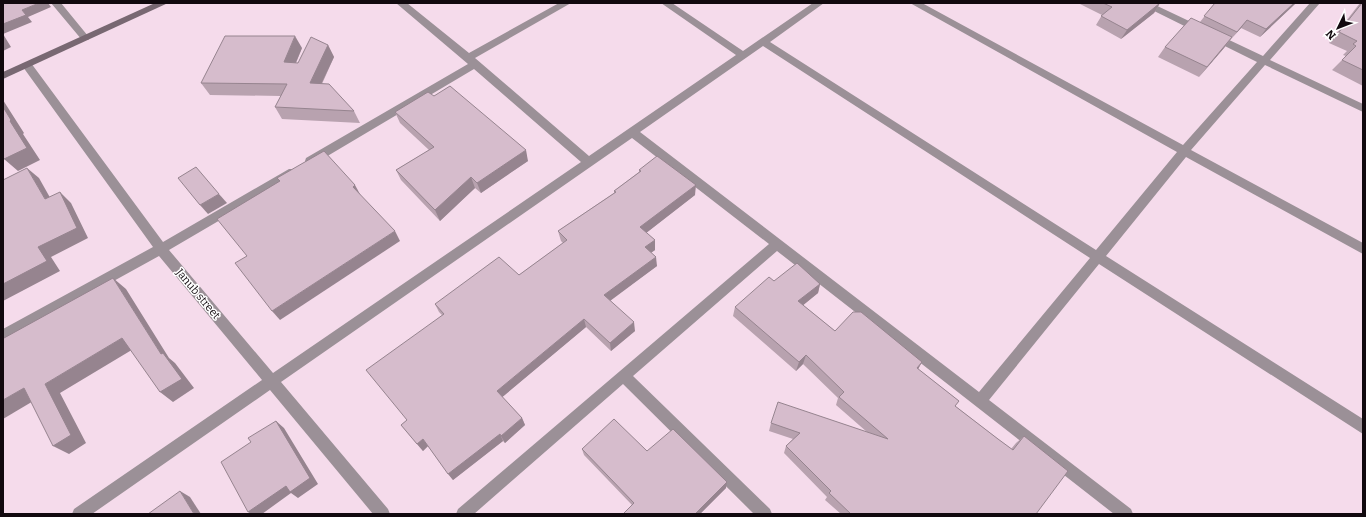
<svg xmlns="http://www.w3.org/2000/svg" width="1366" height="517" font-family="Bitter,serif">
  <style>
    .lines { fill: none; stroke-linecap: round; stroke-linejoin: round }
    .street { fill: #9b9097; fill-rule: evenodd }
    .secondary { fill: #786872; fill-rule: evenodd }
    .wall { fill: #b8a2af }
    .shaded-wall { fill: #96848f }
    .building { fill: #d6bccc; stroke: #96848f }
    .labels { text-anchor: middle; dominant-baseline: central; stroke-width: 3; stroke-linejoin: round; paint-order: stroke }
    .street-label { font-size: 11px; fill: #11090e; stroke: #fff }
  </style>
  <rect width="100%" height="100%" fill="#f5dbeb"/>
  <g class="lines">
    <g class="street">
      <polygon points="51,3 61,3 88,36 90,38 88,40 82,40"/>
      <path d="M396,3H407L469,53L559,3H571L475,58L589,156L736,55L661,3H672L743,51L813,3H824L770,42L1096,250L1177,152L910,3H922L1183,145L1257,62L1138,3H1151L1263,56L1310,3H1320L1270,60L1363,104V112L1265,65L1191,150L1363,243V254L1186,157L1106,256L1363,419V434L1099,264L989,400L1131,509L1133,514H1114L777,251L633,376L770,509L772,514H754L623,384L474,514H456L458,509L769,244L632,138L281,382L388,509L390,514H373L270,390L92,514H72L74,509L262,380L159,256L3,342V329L153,247L23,67L22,65L23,63H31L163,242L289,169H297L299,172L297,175L169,250L273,373L581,162L474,69L314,164H306L305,161L306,158L468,64ZM763,46L1090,258L979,392L640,132Z"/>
    </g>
    <polygon class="secondary" points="155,3 168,3 3,79 3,72"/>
  </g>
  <g class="wall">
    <polygon points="1078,3 1160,3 1154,13 1121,39 1096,25 1102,15"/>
    <polygon points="1215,3 1296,3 1260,37 1241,28 1231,39 1224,48 1199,77 1158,57 1165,47 1200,22"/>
    <polygon points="1360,3 1363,3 1363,86 1332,70 1346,56 1343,55 1347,51 1329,43"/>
    <polygon points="328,45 334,57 322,84 354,111 360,123 282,119 275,107 281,96 210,95 201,83 302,48 296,63 298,63"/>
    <polygon points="434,96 528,161 481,193 475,188 440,221 401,180 396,170 429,150 400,123 395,112"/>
    <polygon points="639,170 695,195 646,233 655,240 655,250 651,253 657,266 610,300 635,331 611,351 586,327 502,397 522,418 525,425 505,443 503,441 453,480 428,446 423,451 401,425 407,420 442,315 439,312 435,304 519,275 563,243 561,241 558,231 614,193 614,191 639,172"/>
    <polygon points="774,281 820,284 818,293 803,305 835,331 922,362 918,369 959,401 955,406 1011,449 1016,443 1024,436 1036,514 841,514 825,500 827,497 784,453 786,446 793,439 769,431 771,423 867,432 836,405 838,398 803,364 796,371 733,316 735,307"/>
    <polygon points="582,449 647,451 726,488 700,514 623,514 632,505 584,455"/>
  </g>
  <g class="shaded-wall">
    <polygon points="39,3 48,3 51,7 28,17 32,22 3,34 11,47 3,51 3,24 22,10"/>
    <polygon points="1160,3 1154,13 1121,39 1127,30"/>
    <polygon points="1294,3 1296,3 1260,37 1266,29"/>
    <polygon points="1247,20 1241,28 1231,39 1237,32"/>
    <polygon points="295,36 302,48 291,74 284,62"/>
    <polygon points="1232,37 1224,48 1199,77 1207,67"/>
    <polygon points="328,45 334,57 316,95 310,83"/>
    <polygon points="3,100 24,133 23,134 40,160 18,171 4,159 10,121 3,107"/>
    <polygon points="526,150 528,161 481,193 477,183"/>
    <polygon points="27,168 39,178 57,210 45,199"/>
    <polygon points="471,177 475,188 440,221 435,210"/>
    <polygon points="355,185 361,196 353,187"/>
    <polygon points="696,185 695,195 641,237 640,227"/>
    <polygon points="60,192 71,203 88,238 51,257 60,271 3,301 3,284 38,247"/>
    <polygon points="219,194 227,203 208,214 200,205"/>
    <polygon points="395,231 400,241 280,320 272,311"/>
    <polygon points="655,240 655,250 646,256 645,247"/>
    <polygon points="656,257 657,266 606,304 604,295"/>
    <polygon points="113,278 126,289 169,358 175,363 194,388 173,402 160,392 161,354"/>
    <polygon points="820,284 818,293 796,311 798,301"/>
    <polygon points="584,319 586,327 500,399 497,391"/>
    <polygon points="634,322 635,331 611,351 610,343"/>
    <polygon points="122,338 135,348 60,393 86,443 69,454 53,446 45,384"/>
    <polygon points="806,355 803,364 796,371 799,362"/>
    <polygon points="922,362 917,371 917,368"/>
    <polygon points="24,388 40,397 3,419 3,400"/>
    <polygon points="522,418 525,425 505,443 501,436"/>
    <polygon points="276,421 284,428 318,484 298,498 291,493 262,514 251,514 248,512"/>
    <polygon points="500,434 503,441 453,480 448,474"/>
    <polygon points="423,439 428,446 423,451 417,444"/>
    <polygon points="727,482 726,488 700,514 695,514"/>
    <polygon points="180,491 190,497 201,514 194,514"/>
  </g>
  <g class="building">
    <polygon points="3,3 39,3 22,10 26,15 3,24"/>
    <polygon points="1103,3 1160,3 1127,30 1101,16 1112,7"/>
    <polygon points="1215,3 1294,3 1266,29 1247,20 1237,32 1204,16"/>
    <polygon points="1362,3 1363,3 1363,70 1342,60 1356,46 1353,44 1357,41 1339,32"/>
    <polygon points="1191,18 1232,37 1207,67 1165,47"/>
    <polygon points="225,36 295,36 284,62 298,63 311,37 328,45 310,83 329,84 354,111 275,107 287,84 201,83"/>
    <polygon points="450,86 526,150 477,183 471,177 435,210 396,170 434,147 395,112 428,92 434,96"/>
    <polygon points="3,107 11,120 10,121 27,148 4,159 3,158"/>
    <polygon points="324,151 355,185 353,187 395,231 272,311 235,263 247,256 217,219 280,181 277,178"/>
    <polygon points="657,156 696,185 640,227 655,240 645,247 656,257 604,295 634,322 610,343 584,319 497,391 522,418 501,436 500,434 448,474 423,439 417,444 401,425 407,420 366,370 444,314 435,304 499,257 519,275 567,240 558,231 616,192 614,191 641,171 639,170"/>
    <polygon points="196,167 219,194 200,205 178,178"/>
    <polygon points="27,168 45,199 60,192 77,228 38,247 47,261 3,284 3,180"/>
    <polygon points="797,263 820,284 798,301 835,331 853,312 861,312 922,362 917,368 959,401 955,406 998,439 1013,450 1024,436 1068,471 1036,514 851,514 829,493 831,491 786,446 800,433 771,423 778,402 888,439 839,397 844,392 806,355 799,362 735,307 769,277 774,281"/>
    <polygon points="113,278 161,354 163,353 182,379 160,392 122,338 45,384 71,435 53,446 24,388 3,400 3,337 4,338"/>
    <polygon points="614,419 647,451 673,429 727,482 695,514 623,514 634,503 582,449"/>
    <polygon points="276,421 310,478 290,492 286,486 248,512 221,462 251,442 248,438"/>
    <polygon points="180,491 194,514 148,514"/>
  </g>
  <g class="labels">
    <g class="street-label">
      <text transform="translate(198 294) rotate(50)">Janub street</text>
    </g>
  </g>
  <rect width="1366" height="517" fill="none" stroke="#11090e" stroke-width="8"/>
  <g transform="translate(1338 28) rotate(227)" stroke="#ffffff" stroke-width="3" paint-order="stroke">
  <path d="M0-3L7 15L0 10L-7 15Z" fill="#11090e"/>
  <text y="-6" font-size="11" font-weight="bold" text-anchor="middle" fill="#11090e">N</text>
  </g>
</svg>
